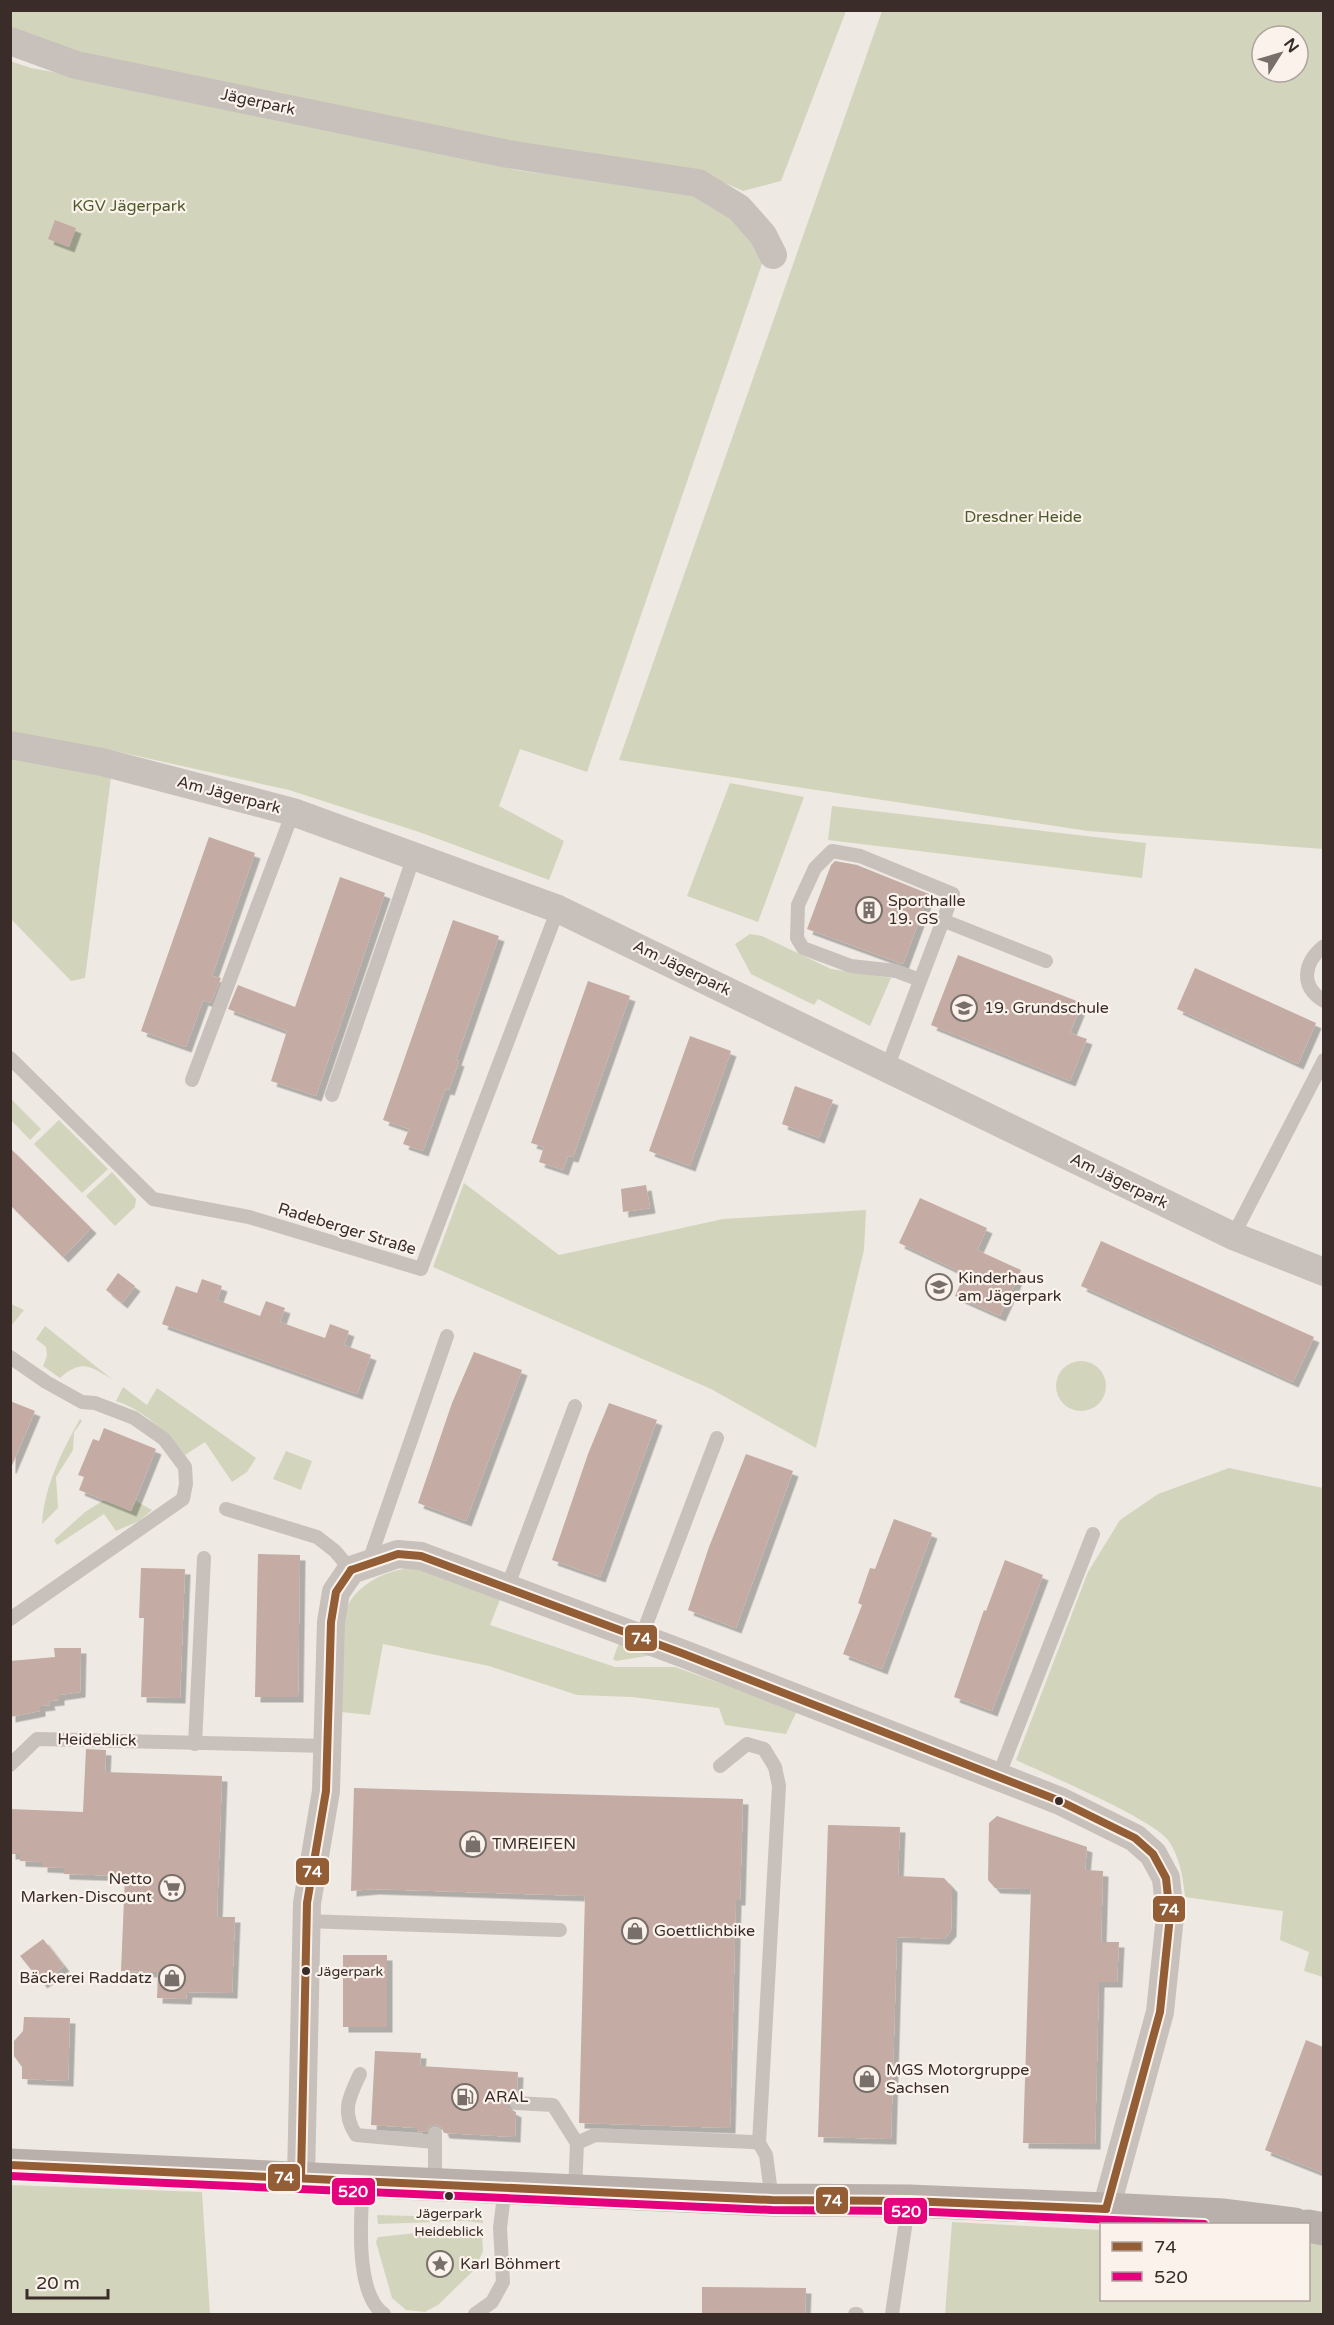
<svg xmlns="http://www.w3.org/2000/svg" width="1334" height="2325" font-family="'Varela Round',sans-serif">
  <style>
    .green { fill: #d2d5bc; fill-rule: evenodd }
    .building { fill: #c4aba4; filter: url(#shadow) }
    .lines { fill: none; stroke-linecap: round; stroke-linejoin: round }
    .service { stroke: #c8c0bb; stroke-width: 14 }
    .minor { stroke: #c8c0bb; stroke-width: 28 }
    .secondary { stroke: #b9b0ab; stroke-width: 33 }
    .bus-1-casing { stroke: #fbf2eb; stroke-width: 12 }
    .bus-2-casing { stroke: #fbf2eb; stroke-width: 12 }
    .bus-1 { stroke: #935e36; stroke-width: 8 }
    .bus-2 { stroke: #e5007d; stroke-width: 8 }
    .bus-dot { fill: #3a2d29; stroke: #fbf2eb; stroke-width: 2 }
    .labels { text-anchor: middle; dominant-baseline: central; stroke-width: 4.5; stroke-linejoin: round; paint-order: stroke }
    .bus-label { font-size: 14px; fill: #3a2d29; stroke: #fbf2eb; text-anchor: start }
    .street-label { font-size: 16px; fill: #3a2d29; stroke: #fbf2eb }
    .park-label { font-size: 16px; fill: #4c5a2b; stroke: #fbf2eb }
    .poi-label { font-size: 16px; fill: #3a2d29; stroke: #fbf2eb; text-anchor: start }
    .line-badge { stroke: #fbf2eb; stroke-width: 2 }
    .badge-label { font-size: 16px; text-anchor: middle; font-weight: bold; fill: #fff }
  </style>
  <defs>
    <filter id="shadow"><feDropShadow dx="5.5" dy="5.5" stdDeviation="0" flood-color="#0004"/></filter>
  </defs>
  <rect width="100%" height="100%" fill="#efe9e3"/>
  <g class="green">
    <polygon points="10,11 846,11 781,181 743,191 702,173 520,145 79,54 11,27"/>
    <path d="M882,11H1323V849L1088,831L619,760ZM1262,36H1298V72H1262Z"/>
    <polygon points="10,61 31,68 281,112 516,170 698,194 736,220 764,258 587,772 520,749 499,806 564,841 549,880 422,833 289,790 115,751 11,734"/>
    <polygon points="10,758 111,777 85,978 71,981 11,919"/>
    <polygon points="730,783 804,797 758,922 687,896"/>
    <polygon points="832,806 1146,843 1142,878 828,840"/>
    <polygon points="750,934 762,936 831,969 891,978 870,1026 818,999 814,1005 751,974 735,944"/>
    <polygon points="11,1099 41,1129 30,1140 11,1120"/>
    <polygon points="59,1120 108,1169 82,1193 34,1144"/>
    <polygon points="112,1172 136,1199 135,1207 115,1226 86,1196"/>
    <polygon points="464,1183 559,1255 723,1219 866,1210 864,1250 816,1448 711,1389 433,1267"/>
    <polygon points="11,1304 24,1310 11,1326"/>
    <path d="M45,1326L112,1379C89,1366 82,1359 60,1378L43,1366L47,1356L46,1347L36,1339Z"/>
    <circle cx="1081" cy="1386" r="25"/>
    <path d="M123,1387L147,1405L157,1388L256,1458L247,1472L232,1482L205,1442L185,1455C165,1432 146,1411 116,1401Z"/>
    <path d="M80,1419L82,1421L74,1432L73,1450L56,1477L58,1508L42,1524C44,1487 62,1451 80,1419Z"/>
    <polygon points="286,1451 312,1461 301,1490 273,1479"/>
    <path d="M1229,1468L1323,1488V1977L1304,1971L1309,1952L1280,1940L1283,1911L1185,1897C1183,1878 1180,1857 1168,1840C1149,1817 1048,1775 1016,1760L1088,1572L1120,1520L1158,1494Z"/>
    <polygon points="104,1500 131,1511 136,1501 152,1510 139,1521 116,1531 104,1514 57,1545 54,1540 85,1512"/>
    <path d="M415,1567L501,1597L490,1625L615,1667H675L797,1711L786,1734L725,1725L719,1708L632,1697L577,1695L489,1666L383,1644L370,1715L341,1712C342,1692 340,1623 346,1609C358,1582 388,1570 415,1567Z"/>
    <polygon points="620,1640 653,1655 616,1661 613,1659"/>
    <polygon points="10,2185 202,2192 210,2314 11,2314"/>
    <polygon points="377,2215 483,2218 483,2223 465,2221 378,2224"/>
    <polygon points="952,2222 1101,2230 1102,2300 1308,2300 1309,2241 1323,2244 1323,2314 945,2314"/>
    <polygon points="465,2228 482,2234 483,2251 475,2269 438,2305 425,2312 406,2310 392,2298 376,2242 378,2237"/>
  </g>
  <g class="building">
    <polygon points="55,220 76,228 69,247 48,239"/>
    <polygon points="209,837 255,853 212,976 221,978 211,1003 203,1000 186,1047 141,1031"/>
    <polygon points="835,861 857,865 929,894 903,964 807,929 831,865"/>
    <polygon points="340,877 385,893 316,1096 271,1081 287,1031 228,1009 238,985 295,1007"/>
    <polygon points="453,920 499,936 456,1060 459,1061 449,1090 445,1089 423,1151 403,1144 409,1129 383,1120"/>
    <polygon points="958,955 1082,1003 1070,1033 1087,1039 1070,1081 931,1025"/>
    <polygon points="1195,968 1316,1023 1298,1064 1177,1009"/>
    <polygon points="588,981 630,996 573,1157 568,1156 563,1170 539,1162 544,1147 531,1143"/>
    <polygon points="690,1036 731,1051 690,1166 649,1151"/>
    <polygon points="795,1086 833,1100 819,1138 782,1124"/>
    <polygon points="10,1148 91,1228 63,1257 10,1205"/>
    <polygon points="646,1185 650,1208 623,1212 621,1189"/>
    <polygon points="920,1198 987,1228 977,1250 1021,1270 1000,1316 955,1296 965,1274 899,1243"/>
    <polygon points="1101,1241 1314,1337 1293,1382 1081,1286"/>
    <polygon points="118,1273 135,1286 122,1303 106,1290"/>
    <polygon points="202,1279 222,1286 217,1300 241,1309 260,1316 266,1301 285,1308 280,1322 305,1331 325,1338 330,1324 349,1331 344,1345 371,1355 357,1394 162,1324 176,1286 197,1293"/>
    <polygon points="474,1352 522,1370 466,1521 418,1503 452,1403"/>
    <polygon points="10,1401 35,1411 11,1468 10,1468"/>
    <polygon points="609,1403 657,1420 600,1577 552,1560 588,1454"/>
    <polygon points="104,1428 156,1449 131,1511 79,1490 84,1477 78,1475 93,1439 99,1441"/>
    <polygon points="746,1454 793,1471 736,1628 688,1610 709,1547"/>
    <polygon points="894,1519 932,1533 882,1669 843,1654 862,1605 858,1603 870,1568 875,1569"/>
    <polygon points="258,1554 300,1555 298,1697 255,1697"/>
    <polygon points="1005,1560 1043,1575 992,1711 954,1697 984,1610 986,1611"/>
    <polygon points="141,1568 185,1569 180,1698 141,1697 144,1618 139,1618"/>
    <polygon points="54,1648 81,1648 80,1692 59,1695 59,1700 49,1701 50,1705 40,1706 40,1711 10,1717 10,1661 55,1657"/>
    <polygon points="86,1749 106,1750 105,1772 222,1776 217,1917 235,1917 232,1993 187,1992 186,1999 157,1998 158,1972 121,1971 125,1876 64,1874 64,1868 42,1867 42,1862 20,1861 20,1854 10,1854 10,1809 83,1812"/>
    <polygon points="354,1788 743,1799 740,1900 736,1900 730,2128 579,2123 585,1896 374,1889 351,1891"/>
    <polygon points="997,1816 1087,1847 1085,1870 1103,1871 1101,1942 1119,1942 1117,1982 1099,1982 1095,2144 1023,2143 1031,1889 995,1888 988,1880 989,1823"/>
    <polygon points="828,1825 900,1827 898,1876 944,1878 952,1887 951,1931 944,1939 897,1937 891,2139 818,2137"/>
    <polygon points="43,1939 64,1966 42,1983 20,1956"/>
    <rect x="343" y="1955" width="44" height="72"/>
    <polygon points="24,2017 70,2018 68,2081 22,2079 22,2067 14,2056 14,2041 23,2031"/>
    <polygon points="1306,2040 1323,2047 1323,2173 1265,2150"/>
    <polygon points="375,2051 421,2053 420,2066 518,2072 517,2094 511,2095 507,2102 508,2108 516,2112 515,2137 444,2133 442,2128 436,2124 430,2126 426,2132 417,2131 417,2128 371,2125"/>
    <polygon points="702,2287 806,2288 805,2314 702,2314"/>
  </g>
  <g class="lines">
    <g class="service">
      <polyline points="942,920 1046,961"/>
      <path d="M1324,946C1304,962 1299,986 1324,1001"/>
      <polyline points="10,1058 153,1199 249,1217 421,1269 558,909"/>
      <polyline points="887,1068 953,894 860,856 832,851 815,868 798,905 797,938 803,948 851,966 896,971 920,980"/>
      <polyline points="192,1080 293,812"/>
      <polyline points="332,1095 414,856"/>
      <polyline points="1233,1236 1324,1060"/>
      <polyline points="10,1357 46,1382 82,1402 95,1403 134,1418 164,1439 185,1467 186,1484 183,1499 10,1619"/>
      <polyline points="226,1509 317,1537 335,1551 351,1570"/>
      <polyline points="368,1564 447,1336"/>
      <polyline points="507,1588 575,1406"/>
      <polyline points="641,1638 717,1438"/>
      <polyline points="195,1744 204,1558"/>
      <polyline points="10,1765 37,1739 327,1746"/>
      <polyline points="720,1766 747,1744 764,1749 775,1767 779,1786 759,2143"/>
      <polyline points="998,1777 1093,1534"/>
      <polyline points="306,1921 560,1930"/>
      <path d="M360,2074C349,2097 341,2112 356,2135L435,2142"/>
      <polyline points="516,2103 553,2105 577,2143"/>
      <path d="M363,2181C361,2213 354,2294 384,2314"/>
      <polyline points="435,2184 435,2133"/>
      <polyline points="575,2191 577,2143 595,2135 752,2142 759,2143 766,2155 772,2200"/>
      <polyline points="475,2314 492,2302 503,2282 500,2228 505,2187"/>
      <polyline points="855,2314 857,2314"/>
      <polyline points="892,2314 909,2201"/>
    </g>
    <g class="minor">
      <polyline points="10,41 76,65 508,154 698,183 739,208 763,235 773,255"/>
      <polyline points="10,745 102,762 293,812 558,909 1233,1236 1324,1272"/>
      <polyline points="301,2178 307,1903 326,1791 331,1622 336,1592 351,1570 398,1554 421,1556 684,1654 1060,1801 1135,1838 1153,1854 1166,1878 1170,1916 1160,2012 1106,2209"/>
    </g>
    <g class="secondary">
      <polyline points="10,2165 772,2200 909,2201 1106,2209 1224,2215 1295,2224"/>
      <polyline points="1308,2226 1324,2229"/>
    </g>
    <defs>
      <g id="bus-1">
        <polyline points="351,1570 398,1554 421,1556 684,1654 1060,1801 1135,1838 1153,1854 1166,1878 1170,1916 1160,2012 1106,2209"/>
        <polyline points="10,2165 772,2200 909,2201 1106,2209"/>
        <polyline points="301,2178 307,1903 326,1791 331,1622 336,1592 351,1570"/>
      </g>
      <polyline id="bus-2" points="10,2176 772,2210 909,2211 1204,2224"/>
    </defs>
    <use href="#bus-1" class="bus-1-casing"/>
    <use href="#bus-2" class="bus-2-casing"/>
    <use href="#bus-1" class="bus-1"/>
    <use href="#bus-2" class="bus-2"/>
  </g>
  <defs>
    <symbol id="building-ring" viewBox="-11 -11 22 22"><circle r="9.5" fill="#fbf2eb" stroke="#796f6a" stroke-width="1.5"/><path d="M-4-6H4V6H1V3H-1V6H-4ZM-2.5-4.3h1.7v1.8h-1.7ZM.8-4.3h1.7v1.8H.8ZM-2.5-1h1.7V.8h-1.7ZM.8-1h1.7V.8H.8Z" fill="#796f6a"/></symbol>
    <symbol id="school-ring" viewBox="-11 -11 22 22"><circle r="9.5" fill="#fbf2eb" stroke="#796f6a" stroke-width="1.5"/><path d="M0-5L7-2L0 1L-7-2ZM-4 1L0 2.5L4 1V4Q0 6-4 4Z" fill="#796f6a"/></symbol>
    <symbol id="shop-ring" viewBox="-11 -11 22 22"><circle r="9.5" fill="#fbf2eb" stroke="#796f6a" stroke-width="1.5"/><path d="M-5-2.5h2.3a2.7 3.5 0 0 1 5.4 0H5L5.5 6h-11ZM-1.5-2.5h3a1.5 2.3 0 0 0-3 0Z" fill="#796f6a"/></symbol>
    <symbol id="supermarket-ring" viewBox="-11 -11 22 22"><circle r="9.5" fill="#fbf2eb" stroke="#796f6a" stroke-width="1.5"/><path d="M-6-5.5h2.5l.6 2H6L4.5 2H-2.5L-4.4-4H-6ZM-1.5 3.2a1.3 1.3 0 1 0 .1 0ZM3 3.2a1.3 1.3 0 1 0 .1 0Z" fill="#796f6a"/></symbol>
    <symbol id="fuel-ring" viewBox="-11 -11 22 22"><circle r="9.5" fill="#fbf2eb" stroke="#796f6a" stroke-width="1.5"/><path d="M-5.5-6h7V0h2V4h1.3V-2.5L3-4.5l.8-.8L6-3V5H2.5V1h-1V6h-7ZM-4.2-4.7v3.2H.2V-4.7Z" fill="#796f6a"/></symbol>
    <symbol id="sight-ring" viewBox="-11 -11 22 22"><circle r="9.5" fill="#fbf2eb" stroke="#796f6a" stroke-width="1.5"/><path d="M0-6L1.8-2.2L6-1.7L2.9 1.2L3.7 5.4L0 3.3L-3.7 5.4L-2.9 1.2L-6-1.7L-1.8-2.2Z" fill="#796f6a"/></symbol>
  </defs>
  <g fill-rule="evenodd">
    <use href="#building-ring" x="854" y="895" width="30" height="30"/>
    <use href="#school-ring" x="949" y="993" width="30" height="30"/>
    <use href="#school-ring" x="924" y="1272" width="30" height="30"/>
    <use href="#shop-ring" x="458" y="1829" width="30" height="30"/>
    <use href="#supermarket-ring" x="157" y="1873" width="30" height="30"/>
    <use href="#shop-ring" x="620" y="1916" width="30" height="30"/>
    <use href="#shop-ring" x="157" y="1963" width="30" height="30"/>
    <use href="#shop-ring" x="852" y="2064" width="30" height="30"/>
    <use href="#fuel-ring" x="450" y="2082" width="30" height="30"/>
    <use href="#sight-ring" x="425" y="2249" width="30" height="30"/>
  </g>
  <g class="bus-dot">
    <circle cx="1059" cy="1801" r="5"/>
    <circle cx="306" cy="1971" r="5"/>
    <circle cx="449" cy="2196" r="5"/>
  </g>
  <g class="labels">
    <g class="bus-label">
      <text x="317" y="1971">Jägerpark</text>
      <text x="449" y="2213" text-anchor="middle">Jägerpark<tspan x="449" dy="18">Heideblick</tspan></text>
    </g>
    <g class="street-label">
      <text transform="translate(258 102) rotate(12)">Jägerpark</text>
      <text transform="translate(229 795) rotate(15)">Am Jägerpark</text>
      <text transform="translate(682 968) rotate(26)">Am Jägerpark</text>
      <text transform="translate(1119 1181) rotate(26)">Am Jägerpark</text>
      <text transform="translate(347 1229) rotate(17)">Radeberger Straße</text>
      <text transform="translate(97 1740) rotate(1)">Heideblick</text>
    </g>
    <g class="park-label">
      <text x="129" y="206">KGV Jägerpark</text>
      <text x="1023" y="517">Dresdner Heide</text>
    </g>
    <g class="poi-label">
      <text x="888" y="901">Sporthalle<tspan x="888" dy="18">19. GS</tspan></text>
      <text x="984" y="1008">19. Grundschule</text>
      <text x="958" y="1278">Kinderhaus<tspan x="958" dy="18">am Jägerpark</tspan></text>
      <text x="492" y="1844">TMREIFEN</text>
      <text x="152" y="1879" text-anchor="end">Netto<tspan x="152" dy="18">Marken-Discount</tspan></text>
      <text x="654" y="1931">Goettlichbike</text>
      <text x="152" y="1978" text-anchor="end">Bäckerei Raddatz</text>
      <text x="886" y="2070">MGS Motorgruppe<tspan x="886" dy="18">Sachsen</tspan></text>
      <text x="484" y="2097">ARAL</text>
      <text x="460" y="2264">Karl Böhmert</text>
    </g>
  </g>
  <g class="line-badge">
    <rect x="624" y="1624" width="34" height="28" rx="6" fill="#935e36"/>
    <rect x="295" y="1857" width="35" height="29" rx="6" fill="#935e36"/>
    <rect x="1152" y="1895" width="34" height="28" rx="6" fill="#935e36"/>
    <rect x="267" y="2163" width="34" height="29" rx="6" fill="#935e36"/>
    <rect x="331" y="2177" width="45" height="29" rx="6" fill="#e5007d"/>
    <rect x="815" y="2186" width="34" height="29" rx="6" fill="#935e36"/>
    <rect x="883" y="2197" width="45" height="28" rx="6" fill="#e5007d"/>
  </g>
  <g class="badge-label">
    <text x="641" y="1644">74</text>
    <text x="312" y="1877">74</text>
    <text x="1169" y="1915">74</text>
    <text x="284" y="2183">74</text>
    <text x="353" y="2197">520</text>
    <text x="832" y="2206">74</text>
    <text x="906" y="2217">520</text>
  </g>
  <rect width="1334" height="2325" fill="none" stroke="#3a2d29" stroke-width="24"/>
  <rect x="1100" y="2223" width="210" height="78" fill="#fbf2eb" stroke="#aea39d" stroke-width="1.5"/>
  <rect x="1112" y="2242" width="30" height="9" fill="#935e36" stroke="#aea39d" stroke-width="1.5"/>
  <text x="1154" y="2253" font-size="18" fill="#3a2d29">74</text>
  <rect x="1112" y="2272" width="30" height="9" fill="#e5007d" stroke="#aea39d" stroke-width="1.5"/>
  <text x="1154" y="2283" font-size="18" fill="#3a2d29">520</text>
  <g transform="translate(1280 54) rotate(53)"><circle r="28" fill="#fbf2eb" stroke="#aea39d" stroke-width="1.5"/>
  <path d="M0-4.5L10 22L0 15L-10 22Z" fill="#796f6a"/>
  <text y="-9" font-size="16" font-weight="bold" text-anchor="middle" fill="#3a2d29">N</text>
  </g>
  <path d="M27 2289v9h81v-9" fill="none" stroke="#3a2d29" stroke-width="3"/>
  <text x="36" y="2289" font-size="18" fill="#3a2d29" stroke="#fbf2eb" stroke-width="4.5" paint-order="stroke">20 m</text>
</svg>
